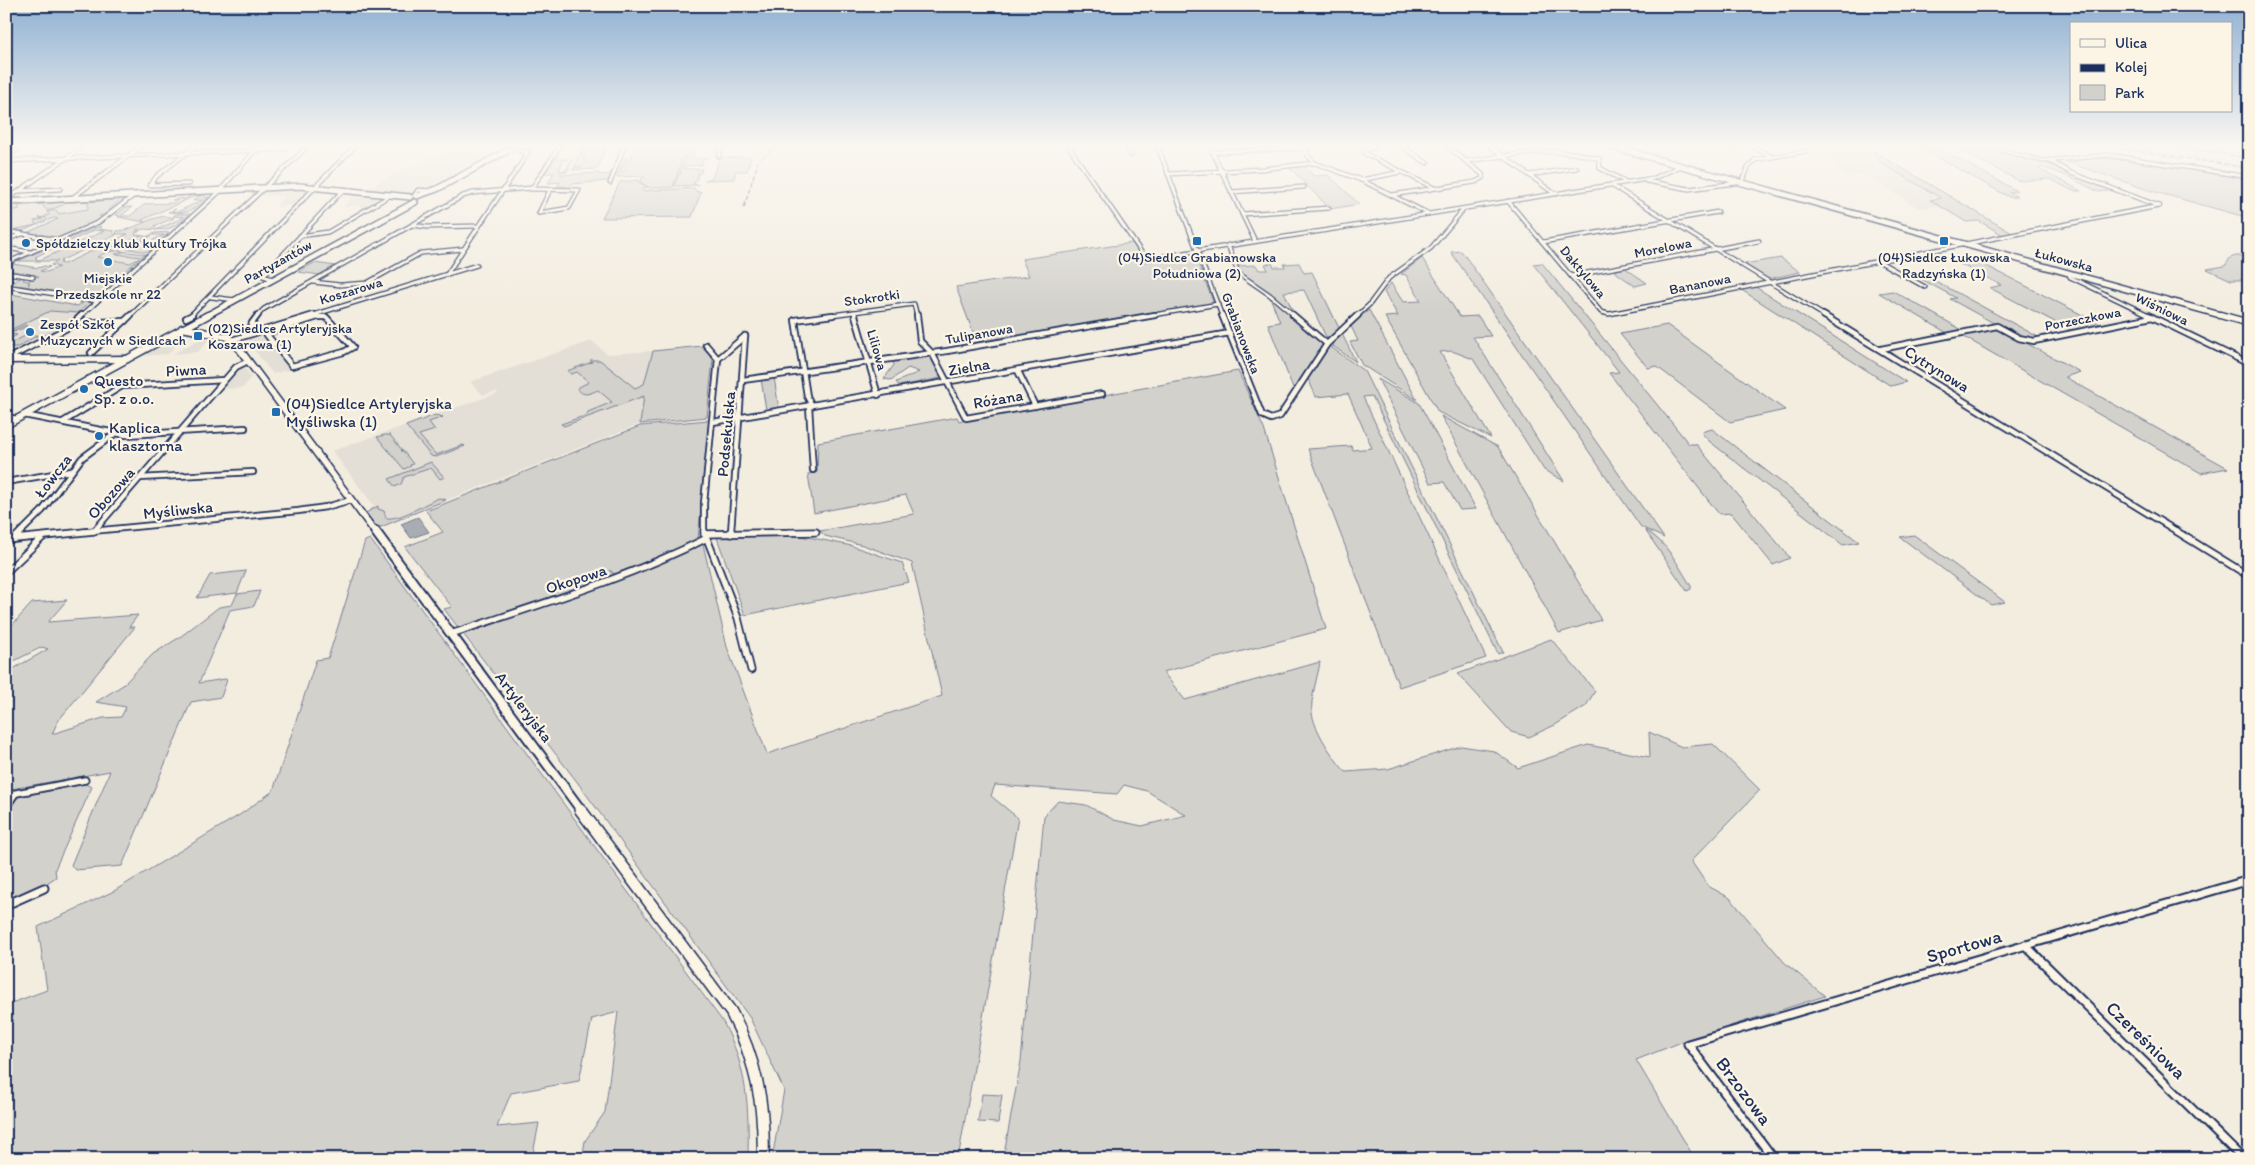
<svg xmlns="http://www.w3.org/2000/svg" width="2255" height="1165" font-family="Itim,sans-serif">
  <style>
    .built { fill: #e3dfd6 }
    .green { fill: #d3d1cc; stroke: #778095 }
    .water { fill: #a9acb3; stroke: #707a91 }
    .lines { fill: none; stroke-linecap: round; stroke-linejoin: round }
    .street-far3-casing { stroke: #1b2f5e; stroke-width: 5.5 }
    .street-far2-casing { stroke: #1b2f5e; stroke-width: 8 }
    .street-far1-casing { stroke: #1b2f5e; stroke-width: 9 }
    .street-casing { stroke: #1b2f5e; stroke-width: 11 }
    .secondary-far3-casing { stroke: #1b2f5e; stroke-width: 8 }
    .secondary-far2-casing { stroke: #1b2f5e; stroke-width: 9 }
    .secondary-far1-casing { stroke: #1b2f5e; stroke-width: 12 }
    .secondary-casing { stroke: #1b2f5e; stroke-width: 14 }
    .street-far3 { stroke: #fcf5e5; stroke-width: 3 }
    .street-far2 { stroke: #fcf5e5; stroke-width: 4.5 }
    .street-far1 { stroke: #fcf5e5; stroke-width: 5.5 }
    .street { stroke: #fcf5e5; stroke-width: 7 }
    .secondary-far3 { stroke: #fcf5e5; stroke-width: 5 }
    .secondary-far2 { stroke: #fcf5e5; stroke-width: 6 }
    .secondary-far1 { stroke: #fcf5e5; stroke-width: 8 }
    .secondary { stroke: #fcf5e5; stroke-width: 11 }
    .rail { stroke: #1b2f5e; stroke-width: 1; stroke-dasharray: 5 2.5; stroke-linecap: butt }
    .poi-dot { fill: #1f6fb2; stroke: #fcf5e5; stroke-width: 2 }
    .labels { text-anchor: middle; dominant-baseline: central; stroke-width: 4.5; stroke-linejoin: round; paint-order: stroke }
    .far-poi-label { font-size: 14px; fill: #1b2f5e; stroke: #fcf5e5; text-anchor: start }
    .far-street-label { font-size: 14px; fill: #1b2f5e; stroke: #fcf5e5 }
    .street-label { font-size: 16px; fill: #1b2f5e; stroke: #fcf5e5 }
    .poi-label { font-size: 16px; fill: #1b2f5e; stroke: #fcf5e5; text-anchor: start }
    .near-street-label { font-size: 19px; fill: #1b2f5e; stroke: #fcf5e5 }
  </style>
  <rect width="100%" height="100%" fill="#f3ede0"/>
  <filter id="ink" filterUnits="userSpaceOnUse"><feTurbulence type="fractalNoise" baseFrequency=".02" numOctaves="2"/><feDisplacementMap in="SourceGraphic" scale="10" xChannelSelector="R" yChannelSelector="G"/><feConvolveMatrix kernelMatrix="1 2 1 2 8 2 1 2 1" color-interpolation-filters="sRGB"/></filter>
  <g filter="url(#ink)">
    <g class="built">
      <polygon points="450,147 494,152 417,194 409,196 366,189"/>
      <polygon points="1620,147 1686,147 1687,148 1675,149 1679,152 1665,160"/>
      <polygon points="1816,147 1870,147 1881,163 1942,199 1931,200 1941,206 1918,208 1865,174 1847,177 1834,167"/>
      <polygon points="2098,147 2249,147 2249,171"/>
      <polygon points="309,189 310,190 295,205 275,207 285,196 261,195 265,191"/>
      <polygon points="355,194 383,198 360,212 357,211 361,206 343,207"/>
      <polygon points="123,198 105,213 58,216 26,230 6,229 6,205"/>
      <polygon points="110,249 144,254 127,269 74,266"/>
      <polygon points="50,311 77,313 54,332 6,354 6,332"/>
      <polygon points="262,336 288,367 295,368 273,374 246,340"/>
      <polygon points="203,337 210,338 198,352 173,354"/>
      <polygon points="171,338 180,340 168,354 138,356"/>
      <polygon points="592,341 607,354 653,351 640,424 386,524 379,523 369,510 374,506 332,451 498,393 496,391 483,395 470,382"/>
      <polygon points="244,367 251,377 243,388 221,389 238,368"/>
    </g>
    <g class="green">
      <polygon points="583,147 606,147 597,169 572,170 574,168 583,167 574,166 581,151 585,163 581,150"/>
      <polygon points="636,147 690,147 690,149 696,147 692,158 708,158 703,158 702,165 685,166 684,169 702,169 701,173 698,173 696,181 694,182 695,183 693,184 699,185 674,186 679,173 682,173 680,172 685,158 689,155 683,158 673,187 650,188 640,182 644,176 617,177 625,158 628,158 621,172 624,172"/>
      <polygon points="1919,147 1937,147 2017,191 2009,192 2017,197 2009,197"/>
      <polygon points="1955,147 1983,147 2050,164 2069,174 2113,190 2099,192 2067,176 2042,167 2039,169 2081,191 2073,191 2050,179 2019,181"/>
      <polygon points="1873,151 2012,233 2003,235 1979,221 1966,222 1930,200 1941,198 1881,163"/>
      <polygon points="751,157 747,171 736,171 734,179 705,180 712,178 720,158"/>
      <polygon points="2092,158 2134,161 2249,179 2249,218 2145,189 2067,162"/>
      <polygon points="554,159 568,159 563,160 559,171 566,170 571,160 573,159 567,172 561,173 561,175 599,173 599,175 610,174 613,169 608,181 572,184 569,188 565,186 557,187 560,182 548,183 554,173 545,173"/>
      <polygon points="1304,166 1314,176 1328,175 1359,204 1330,209 1290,168"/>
      <polygon points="639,180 638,182 648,187 643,188 642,191 694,188 697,192 701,192 692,217 602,218 620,182"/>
      <path d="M214,192L205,195L204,197H209C195,209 188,215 168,212L176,209L172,211L177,212L203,200H193L202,195L195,196L142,220L145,222L118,217L120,216L116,215L126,207H132L121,216H130L145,204L174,203L177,200H172L183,198V200L196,193Z"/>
      <polygon points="123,197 105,214 99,216 104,217 98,221 96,220 94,222 96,222 62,237 55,239 24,234 58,219 53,218 22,231 17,229 13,230 36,225 34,221 43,219 39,218 44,217 46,219 45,216 49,215 47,212 56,210 59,214 88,209 88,202 113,200 70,202 71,201"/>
      <polygon points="67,201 63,205 47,211 42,204 18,206 20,209 11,211 11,208 6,209 6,204"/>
      <path d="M177,214H190C169,232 169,230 142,229L137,233L139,229H137L135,235L145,236L142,240L144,241L135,245L131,244L133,238L128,246L134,245L131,248H135L164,235H153L145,240L146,236L149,237L148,236L155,233L169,232L146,252L111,246L105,249L145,254L141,257L115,254L123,252L121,250L108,252L111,250L97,257L130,263L140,258L92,300L83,298L92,296L89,293L76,297L77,296L24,286L6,285V280L15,281L22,277H26L23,280L28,281L29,285V280L39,276L6,270V267L15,263L13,264L38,268L44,266L50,267L40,271L47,272L59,267L51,265L58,261H18L56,244L60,245L35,257H37L35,259L40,260L104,231L95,230L62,245L59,243L100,226L101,227L99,229L114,231L112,232L116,235L60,261L62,262L60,263L64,264L128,234H116L117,231C135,231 156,211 174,218L154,226L156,227L152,229L156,230L184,217L173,216Z"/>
      <polygon points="1132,243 1145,262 1194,253 1214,304 977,343 956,287 1029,276 1022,259"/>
      <polygon points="1461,251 1465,256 1664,538 1641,527 1451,252"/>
      <polygon points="2236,256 2249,256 2249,280 2231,280 2207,269 2225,266 2230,258"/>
      <polygon points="1422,258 1460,317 1478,316 1491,336 1473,337 1564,481 1544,470 1473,359 1452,351 1440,352 1491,438 1438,412 1385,317 1398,316 1384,292 1391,283 1403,302 1421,301 1406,275 1401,274"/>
      <polygon points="1781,258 1800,272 1768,279 1744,264"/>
      <polygon points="1977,261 2102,325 2074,332 1990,288 2001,285 1960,264"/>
      <polygon points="314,263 336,266 320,275 298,272"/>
      <polygon points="1272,263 1274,267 1285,267 1284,264 1299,263 1304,273 1312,272 1340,330 1334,336 1326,337 1304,290 1284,292 1295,315 1240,273 1237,266 1256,265 1259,270 1268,270 1265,264"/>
      <polygon points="1542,263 1689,444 1696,444 1790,558 1773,565 1731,513 1719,514 1609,373 1619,372 1533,264"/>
      <polygon points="1625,268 1647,283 1635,286 1614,271"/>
      <polygon points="1928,277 2040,338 2031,340 2019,337 1950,299 1956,298 1921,279"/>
      <polygon points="1754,286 1906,382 1891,386 1740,289"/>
      <polygon points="1893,291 1964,331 1949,334 1879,293"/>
      <polygon points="6,293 77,306 83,303 79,302 91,301 78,313 50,311 6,332"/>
      <polygon points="1270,297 1325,344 1299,387 1293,388 1268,324 1280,322"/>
      <polygon points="1369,310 1417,400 1362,365 1350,342 1358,341 1350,324"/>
      <polygon points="25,325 28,326 9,334 17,335 7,340 15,341 25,336 38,335 18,347 6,347 6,334"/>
      <polygon points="1667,325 1785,410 1730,422 1656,366 1648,368 1620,334"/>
      <polygon points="1992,327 2000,329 2080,372 2065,377 2228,468 2201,473 1959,334"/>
      <polygon points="1341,332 1356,362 1330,344"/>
      <polygon points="1328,345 1364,371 1503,652 1498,654 1372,396 1363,397 1486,658 1399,687 1308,449 1351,446 1353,450 1372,448 1348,394 1316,397 1307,376"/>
      <path d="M702,346L713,359L707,417L640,424L644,396L564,426L561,424L587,415L588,412L612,402L598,390C589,394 583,397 577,388L589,382L577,372L571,374L567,371L592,362L590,360H600L635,388L644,384L653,351Z"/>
      <polygon points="927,355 931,356 942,378 899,386 896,382 919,372 908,368 891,380 884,379 894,365 892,359"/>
      <path d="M1238,371L1264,429L1326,629L1163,672L1185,700L1320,662C1318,676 1310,699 1312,712C1313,728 1334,760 1346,772L1388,769L1461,746L1494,751L1518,768L1588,745L1650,757L1649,732L1682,747L1713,744L1760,790L1691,861L1708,886L1730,898L1785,963L1825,996L1689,1039L1636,1060L1695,1159H1003L1021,1061L1044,816L1058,801L1086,805L1114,820L1142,826L1186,815L1147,791L1124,785L1117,794L995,785L991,796L1018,818L958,1159H772L784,1090L750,1018L578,783L444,609L452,607L405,547L443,532L426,511L640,426L709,420L698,540L615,574L609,570L620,580L703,544L727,647L767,754L942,696L912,563L863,545L825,536L820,531L914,514L906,495L814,513L808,474L817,472L818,442L957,417L959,421Z"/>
      <polygon points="774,377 779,409 766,410 761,379"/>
      <polygon points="1378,379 1419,403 1476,509 1460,510 1444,482 1430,483"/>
      <polygon points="435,415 443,417 429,422 435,430 419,435 436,455 463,445 465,446 436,457 431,456 406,426"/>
      <polygon points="1441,416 1498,447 1601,620 1559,633"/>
      <polygon points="1712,429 1716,432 1859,542 1843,545 1709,441 1701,432"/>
      <polygon points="385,435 390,435 402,450 401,451 403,451 413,464 410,465 411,466 404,469 377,437"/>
      <polygon points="431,462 444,477 440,479 431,468 404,477 401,484 395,487 389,479"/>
      <path d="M439,498L446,500L381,527L376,526L366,513L378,506V509L384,511L386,518C402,520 425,503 439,498Z"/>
      <path d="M1645,530C1667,542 1678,565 1691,586V589L1687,591Z"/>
      <polygon points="716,535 792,535 813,538 852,546 902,563 909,582 745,615"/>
      <polygon points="1914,535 2005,602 1991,605 1900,537"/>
      <path d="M370,539L723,1022C748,1069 749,1107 748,1159H582L585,1141L605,1112L618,1012L592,1019L579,1081L511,1093L497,1127L539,1123L532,1159H6V1005L47,990L38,927L114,891L241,814L273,791L316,660L328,658L365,541Z"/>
      <polygon points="246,571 237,593 197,598 210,575"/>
      <polygon points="260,591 254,606 230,610 199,683 225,679 227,680 221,697 191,702 122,866 75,870 71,865 110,771 6,790 6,673 48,649 42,647 6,665 6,632 32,603 67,600 48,622 138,615 129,627 135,627 58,721 52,734 103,718 121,717 126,707 96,702 123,685 153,654 180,637 219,607 232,605 237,594"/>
      <polygon points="1551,639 1595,691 1586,706 1555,725 1529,737 1511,732 1458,674"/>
      <polygon points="85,784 92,787 55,869 56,877 44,885 6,902 6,814 18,797"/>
      <polygon points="982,1094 1002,1095 998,1123 978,1122"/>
    </g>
    <polygon class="water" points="418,517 429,532 411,538 401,524"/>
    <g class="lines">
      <defs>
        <g id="street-far3">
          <polyline points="1069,147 1146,259 1654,178 1681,166"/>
          <polyline points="1127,147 1131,156"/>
          <polyline points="1158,147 1222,316"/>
          <polyline points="1210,147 1255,241"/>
          <polyline points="1305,147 1308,156 1315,163 1361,180 1429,214"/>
          <polyline points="1374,147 1364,150 1364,153 1434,188"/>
          <polyline points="1403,147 1427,163"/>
          <polyline points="1491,147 1555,194"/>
          <polyline points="1731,147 1735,147"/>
          <polyline points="1753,147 1771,156"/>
          <polyline points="1989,147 2043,161 2108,155 2249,177"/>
          <polyline points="6,148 13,147"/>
          <polyline points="1212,152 1305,148"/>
          <polyline points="719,156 721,147"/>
          <polyline points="6,157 21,147"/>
          <polyline points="6,161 286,149"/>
          <path d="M1466,161C1511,156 1555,144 1599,159L1600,168L1626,182"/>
          <polyline points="1168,174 1262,169 1315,163"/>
          <polyline points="1529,175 1577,168"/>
          <polyline points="1361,180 1401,172"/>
          <polyline points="1646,181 1689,189 1736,183 1743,181 1748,168 1755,160 1806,151"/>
          <polyline points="610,183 624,147"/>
          <polyline points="189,184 150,185 157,176 194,147"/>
          <polyline points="1611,185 1825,316"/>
          <polyline points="530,189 579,190 569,208 539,213"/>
          <polyline points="20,191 60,189"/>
          <polyline points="1231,192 1304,187"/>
          <polyline points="1392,195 1475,182 1483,178 1482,174 1448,147"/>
          <polyline points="414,196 418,190 430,191"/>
          <polyline points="71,199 140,147"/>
          <polyline points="6,200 82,147"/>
          <polyline points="1508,201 1601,312 1609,314 2159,206 2071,173 2050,161"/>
          <polyline points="539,213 550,190"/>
          <polyline points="1242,214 1329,208"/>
          <polyline points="412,225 427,227 478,226"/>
          <polyline points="6,231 58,240"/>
          <polyline points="300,236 328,232 391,195"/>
          <polyline points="6,240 22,234"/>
          <polyline points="1543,242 1718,212"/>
          <polyline points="1228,245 1238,273 1270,295 1295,316"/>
          <polyline points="6,248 30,252"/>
          <polyline points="1880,262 1925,287"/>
          <polyline points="6,263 99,222 133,196"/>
          <polyline points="6,273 33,277"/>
          <polyline points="2069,273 2070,277 2151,316"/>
          <polyline points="447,274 528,153 511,148"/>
          <polyline points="1571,276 1759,241"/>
          <polyline points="273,279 263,276 344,189"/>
          <polyline points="313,282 340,285 367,283 421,253 463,249"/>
          <polyline points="6,286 97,301"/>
          <polyline points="211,297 235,300"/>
          <polyline points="854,312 855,316"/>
          <polyline points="81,316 217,194 258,147"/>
          <polyline points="130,316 307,147"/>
          <polyline points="190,316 354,147"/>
          <polyline points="257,316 264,309 463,196 473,193 532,188 559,147"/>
          <polyline points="310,316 477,265"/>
          <polyline points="824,316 914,304 917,316"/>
          <polyline points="1148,316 1218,304"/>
          <polyline points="1357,316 1369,305 1389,278 1431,248 1464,209"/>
        </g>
        <g id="street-far2">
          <polyline points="855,315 878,395"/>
          <polyline points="917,315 920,341 932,353 966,418 1102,394"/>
          <polyline points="1222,315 1262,415 1271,419 1280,416 1327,344 1358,315"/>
          <polyline points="1293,315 1327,344"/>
          <polyline points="1823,315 2178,532"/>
          <polyline points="2148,315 2249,364"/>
          <polygon points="318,317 326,317 353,347 344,352 292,366 267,335 273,331"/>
          <polyline points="186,318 192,315"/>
          <polyline points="74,323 125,321"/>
          <polyline points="249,333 252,323 258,315"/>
          <polyline points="232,340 314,315"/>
          <polyline points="1881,349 1997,326 2019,338 2034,341 2152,317"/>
          <polyline points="91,353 131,315"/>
          <polyline points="7,359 69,327 82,315"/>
          <polyline points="718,359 745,336"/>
          <polyline points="1018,371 1035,406"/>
          <polyline points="89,379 122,386 224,380"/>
          <polyline points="743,380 947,351 1155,315"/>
          <polyline points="809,406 813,470"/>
          <polyline points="812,406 807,396 795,320 833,315"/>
          <polyline points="24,415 126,435 245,428"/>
          <polyline points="6,417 17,419"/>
          <polyline points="63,422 122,386"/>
          <polyline points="713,422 1230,333"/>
          <polyline points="140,478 253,472"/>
          <polyline points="6,482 71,471"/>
          <polyline points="94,531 236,367 248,361"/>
          <polyline points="21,532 42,511 82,458 116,433"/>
          <polyline points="82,532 298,511 326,507 351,500"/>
          <polyline points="704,532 704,503 718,359 706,345"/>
          <polyline points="731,532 745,336"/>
          <polyline points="789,532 816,532"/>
        </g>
        <g id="street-far1">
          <polyline points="704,531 738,618 751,670"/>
          <polyline points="2176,531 2249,576"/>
          <polyline points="704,534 816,532"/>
          <polyline points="731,534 731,531"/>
          <polyline points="14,539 22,531"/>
          <polyline points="6,540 94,531"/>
          <polyline points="6,572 43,537"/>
          <path d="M451,634C537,605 624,580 705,539"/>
          <polyline points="6,795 85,780"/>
          <polyline points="6,807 15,794"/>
        </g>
        <g id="street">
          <polyline points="6,905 44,888"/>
          <polyline points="2025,945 2243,1159"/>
          <polyline points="1774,1159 1688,1044 2249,880"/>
        </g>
        <g id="secondary-far3">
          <polyline points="1613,147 2224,316"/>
          <polyline points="417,196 437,189 514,147"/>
          <polyline points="6,202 300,186 410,197"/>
          <polyline points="206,316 415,202"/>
        </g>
        <g id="secondary-far2">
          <polyline points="2220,315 2249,323"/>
          <polyline points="182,328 228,337 235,343 375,532"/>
          <polyline points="6,360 127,359"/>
          <polyline points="6,425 208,315"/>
        </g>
        <polyline id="secondary-far1" points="375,531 581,810"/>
        <path id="secondary" d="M580,809L731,1012C756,1059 765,1106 763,1159"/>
      </defs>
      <use href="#street-far3" class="street-far3-casing"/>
      <use href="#street-far2" class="street-far2-casing"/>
      <use href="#street-far1" class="street-far1-casing"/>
      <use href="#street" class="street-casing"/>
      <use href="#secondary-far3" class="secondary-far3-casing"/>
      <use href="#secondary-far2" class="secondary-far2-casing"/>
      <use href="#secondary-far1" class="secondary-far1-casing"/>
      <use href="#secondary" class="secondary-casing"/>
      <use href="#street-far3" class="street-far3"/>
      <use href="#street-far2" class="street-far2"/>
      <use href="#street-far1" class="street-far1"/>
      <use href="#street" class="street"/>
      <use href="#secondary-far3" class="secondary-far3"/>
      <use href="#secondary-far2" class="secondary-far2"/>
      <use href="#secondary-far1" class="secondary-far1"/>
      <use href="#secondary" class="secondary"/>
      <g class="rail">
        <polyline points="2112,147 2249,168"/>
        <polyline points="2177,147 2249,158"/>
        <polyline points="744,207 758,162 775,147"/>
      </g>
    </g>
  </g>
  <linearGradient id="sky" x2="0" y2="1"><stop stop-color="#8fb1d3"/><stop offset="0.47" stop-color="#faf7f1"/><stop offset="1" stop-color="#faf7f1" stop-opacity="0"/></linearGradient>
  <rect width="2255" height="310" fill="url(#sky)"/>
  <g class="poi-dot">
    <rect x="1192" y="236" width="10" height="10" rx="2.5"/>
    <rect x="1939" y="236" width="10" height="10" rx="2.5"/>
    <circle cx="26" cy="243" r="5"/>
    <circle cx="108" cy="262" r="5"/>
    <circle cx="30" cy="332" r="5"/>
    <rect x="193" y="331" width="10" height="10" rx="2.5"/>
    <circle cx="84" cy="389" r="5"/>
    <rect x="271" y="407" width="10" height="10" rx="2.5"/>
    <circle cx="99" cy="436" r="5"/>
  </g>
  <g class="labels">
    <g class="far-poi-label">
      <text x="36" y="243">Spółdzielczy klub kultury Trójka</text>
      <text x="1197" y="257" text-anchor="middle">(04)Siedlce Grabianowska<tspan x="1197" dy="16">Południowa (2)</tspan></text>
      <text x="1944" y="257" text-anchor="middle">(04)Siedlce Łukowska<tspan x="1944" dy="16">Radzyńska (1)</tspan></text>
      <text x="108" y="278" text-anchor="middle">Miejskie<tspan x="108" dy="16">Przedszkole nr 22</tspan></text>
      <text x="40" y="324">Zespół Szkół<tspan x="40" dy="16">Muzycznych w Siedlcach</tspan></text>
      <text x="208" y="328">(02)Siedlce Artyleryjska<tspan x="208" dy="16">Koszarowa (1)</tspan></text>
    </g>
    <g class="far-street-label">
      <text transform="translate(1663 248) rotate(-11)">Morelowa</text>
      <text transform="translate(2064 260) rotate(15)">Łukowska</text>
      <text transform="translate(278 262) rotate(-29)">Partyzantów</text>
      <text transform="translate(1583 272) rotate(50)">Daktylowa</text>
      <text transform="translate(1700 284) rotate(-11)">Bananowa</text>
      <text transform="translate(351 291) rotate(-17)">Koszarowa</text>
      <text transform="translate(872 298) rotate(-8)">Stokrotki</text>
      <text transform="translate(2162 309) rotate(26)">Wiśniowa</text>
      <text transform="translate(2083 319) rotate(-11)">Porzeczkowa</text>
      <text transform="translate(1241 333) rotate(69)">Grabianowska</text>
      <text transform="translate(979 334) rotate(-10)">Tulipanowa</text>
      <text transform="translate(877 350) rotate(74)">Liliowa</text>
    </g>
    <g class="street-label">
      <text transform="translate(969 367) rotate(-10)">Zielna</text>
      <text transform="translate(1937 369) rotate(32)">Cytrynowa</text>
      <text transform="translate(186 370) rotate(-3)">Piwna</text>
      <text transform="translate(998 399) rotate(-10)">Różana</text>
      <text transform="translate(726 434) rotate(-85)">Podsekulska</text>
      <text transform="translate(53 476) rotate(-53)">Łowcza</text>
      <text transform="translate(111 493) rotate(-49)">Obozowa</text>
      <text transform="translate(178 510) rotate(-6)">Myśliwska</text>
      <text transform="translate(576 579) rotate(-18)">Okopowa</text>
      <text transform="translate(524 707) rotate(53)">Artyleryjska</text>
    </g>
    <g class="poi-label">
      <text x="94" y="380">Questo<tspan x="94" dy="18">Sp. z o.o.</tspan></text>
      <text x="286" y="403">(04)Siedlce Artyleryjska<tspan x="286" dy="18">Myśliwska (1)</tspan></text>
      <text x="109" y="427">Kaplica<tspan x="109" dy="18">klasztorna</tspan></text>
    </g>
    <g class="near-street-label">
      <text transform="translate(1964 946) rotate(-16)">Sportowa</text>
      <text transform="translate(2146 1040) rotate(44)">Czereśniowa</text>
      <text transform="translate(1744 1091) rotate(53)">Brzozowa</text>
    </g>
  </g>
  <rect width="2255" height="1165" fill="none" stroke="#fcf5e5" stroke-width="25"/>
  <rect x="12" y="12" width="2230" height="1140" fill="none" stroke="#1b2f5e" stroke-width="2" filter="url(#ink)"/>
  <rect x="2070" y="22" width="162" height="90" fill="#fcf5e5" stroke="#a2a6af"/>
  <rect x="2080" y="39" width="25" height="8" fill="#fcf5e5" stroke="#a2a6af"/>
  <text x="2115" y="48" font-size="15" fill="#1b2f5e">Ulica</text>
  <rect x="2080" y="64" width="25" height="8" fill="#1b2f5e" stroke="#a2a6af"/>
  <text x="2115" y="72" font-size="15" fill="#1b2f5e">Kolej</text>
  <rect x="2080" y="85" width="25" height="15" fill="#d3d1cc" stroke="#a2a6af"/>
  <text x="2115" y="98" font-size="15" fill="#1b2f5e">Park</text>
</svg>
